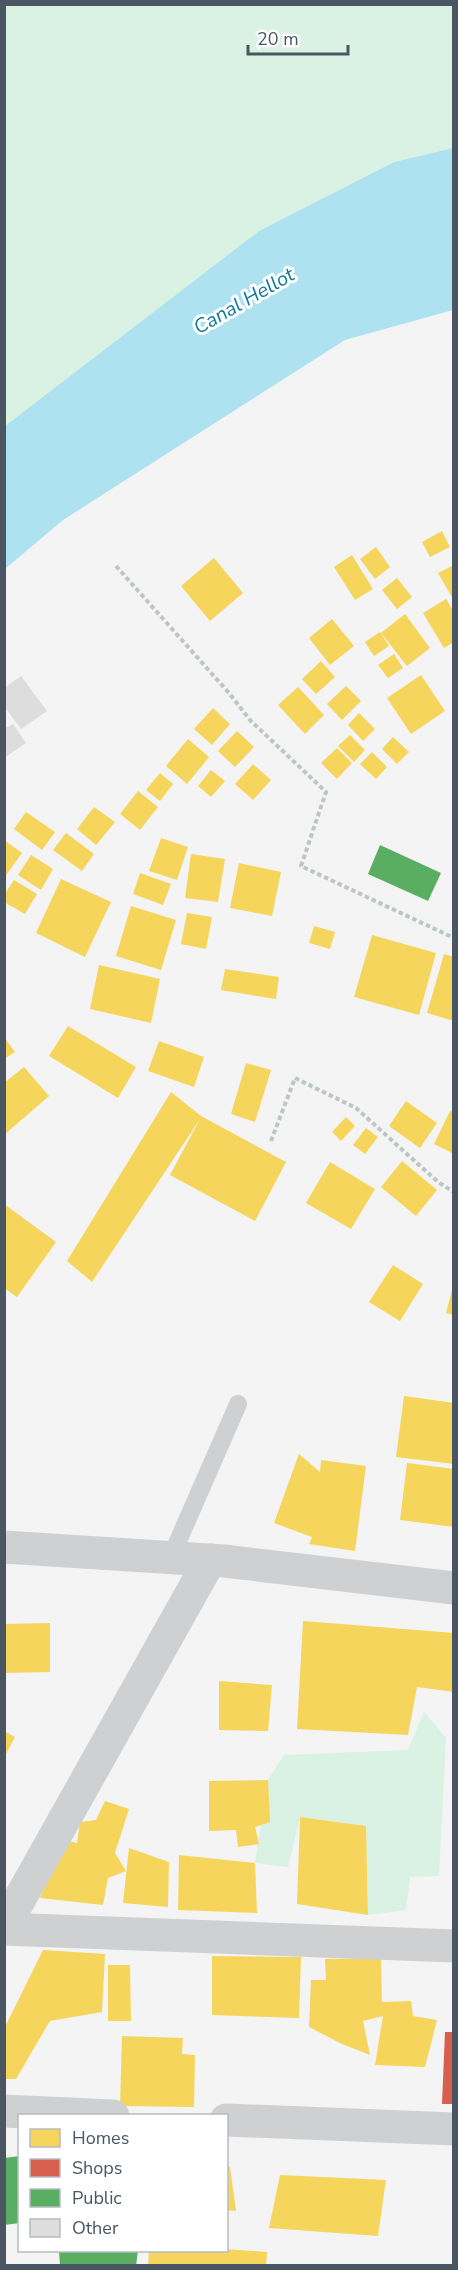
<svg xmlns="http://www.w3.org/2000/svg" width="458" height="2270" font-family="'Nunito Sans',sans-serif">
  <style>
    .green { fill: #d9f2e3 }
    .water { fill: #aee2f0 }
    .homes { fill: #f6d55c }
    .shops { fill: #d6604d }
    .public { fill: #5aae61 }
    .building { fill: #ddddde }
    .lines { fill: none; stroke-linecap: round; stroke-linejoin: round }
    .path { stroke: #bcc7c4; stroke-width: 4; stroke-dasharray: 4.5 3; stroke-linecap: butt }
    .lane { stroke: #ced0d2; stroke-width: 18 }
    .street { stroke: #ced0d2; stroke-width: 33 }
    .labels { text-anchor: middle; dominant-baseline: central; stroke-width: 6; stroke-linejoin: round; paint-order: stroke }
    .water-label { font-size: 20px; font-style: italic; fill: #0c7c9b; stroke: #fff }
  </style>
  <rect width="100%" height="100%" fill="#f4f4f4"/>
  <g class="green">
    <polygon points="5,5 453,5 453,148 394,162 259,231 5,426"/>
    <polygon points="424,1712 446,1738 439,1876 410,1877 406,1910 368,1915 366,1826 300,1817 288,1867 255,1863 268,1780 284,1755 408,1750"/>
  </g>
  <polygon class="water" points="453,148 453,310 345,340 63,520 5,569 5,426 259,231 394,162"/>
  <g class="homes">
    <polygon points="442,531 450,547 430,557 422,542"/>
    <polygon points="376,547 390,567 375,579 360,559"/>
    <polygon points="352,555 373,589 355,600 334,567"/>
    <polygon points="214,558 243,593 210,621 181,586"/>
    <polygon points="454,565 454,601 438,573"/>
    <polygon points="397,578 412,597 397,609 382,590"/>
    <polygon points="446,599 454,612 454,642 444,648 423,613"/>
    <polygon points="405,614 430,648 407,666 381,633"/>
    <polygon points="332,619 354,646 330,665 309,638"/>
    <polygon points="380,632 389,646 374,656 365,642"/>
    <polygon points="394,654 403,668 388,678 378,665"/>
    <polygon points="321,661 335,677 316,694 302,679"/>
    <polygon points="421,675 445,711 411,734 387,698"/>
    <polygon points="346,686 361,701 342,720 327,704"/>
    <polygon points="298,687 324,715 305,734 278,705"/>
    <polygon points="213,708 230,724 212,745 194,729"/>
    <polygon points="359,713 375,729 363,741 348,725"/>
    <polygon points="237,731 254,747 235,767 218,751"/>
    <polygon points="350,735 365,750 354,762 338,746"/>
    <polygon points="393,737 409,752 397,764 382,749"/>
    <polygon points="188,739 209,757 187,784 166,766"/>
    <polygon points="337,748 352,763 337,779 321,763"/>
    <polygon points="372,752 387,767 376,779 360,764"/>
    <polygon points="253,764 271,780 253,800 235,784"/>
    <polygon points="211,770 225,781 211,797 198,786"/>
    <polygon points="160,773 173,784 160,801 146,790"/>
    <polygon points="138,791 158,807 140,830 120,814"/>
    <polygon points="94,807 115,822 96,845 77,829"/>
    <polygon points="26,812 55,832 42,850 14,829"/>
    <polygon points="66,833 94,854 82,871 53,850"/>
    <polygon points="161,838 188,847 177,880 149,871"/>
    <polygon points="4,840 22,853 4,878"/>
    <polygon points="191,854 225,859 218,902 185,898"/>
    <polygon points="31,855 53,869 41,890 18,875"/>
    <polygon points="239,863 281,872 272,916 230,908"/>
    <polygon points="140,873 171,884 163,905 133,894"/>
    <polygon points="61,879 111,902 85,957 36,933"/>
    <polygon points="14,880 37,894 25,914 4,902 4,895"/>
    <polygon points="131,906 176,920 161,970 116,956"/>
    <polygon points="187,913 212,917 206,949 181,944"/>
    <polygon points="314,926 335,932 330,949 309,943"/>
    <polygon points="372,935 436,953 419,1015 354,997"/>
    <polygon points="444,954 454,957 454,1021 427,1013"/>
    <polygon points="99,965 160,979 151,1023 90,1009"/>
    <polygon points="225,969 279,977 276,999 221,990"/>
    <polygon points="68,1026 136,1067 118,1098 49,1056"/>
    <polygon points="4,1037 15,1052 4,1059"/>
    <polygon points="159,1041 204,1057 194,1087 148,1071"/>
    <polygon points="246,1063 271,1070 255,1122 231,1114"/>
    <polygon points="24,1067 49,1096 4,1135 4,1083"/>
    <polygon points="171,1092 201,1116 286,1162 255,1221 170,1175 200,1119 92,1282 67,1261"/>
    <polygon points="406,1101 437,1123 420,1148 389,1126"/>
    <polygon points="450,1111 454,1113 454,1154 434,1144"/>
    <polygon points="346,1117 355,1126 341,1141 332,1132"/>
    <polygon points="366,1128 378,1137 365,1154 353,1145"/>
    <polygon points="402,1161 437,1190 416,1216 381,1187"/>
    <polygon points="330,1162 375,1189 351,1229 306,1203"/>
    <polygon points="4,1204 56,1242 17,1297 4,1288"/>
    <polygon points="393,1265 423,1284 400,1321 369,1302"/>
    <polygon points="453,1286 454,1286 454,1315 446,1313"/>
    <polygon points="404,1396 454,1403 454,1464 396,1457"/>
    <polygon points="299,1454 320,1472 321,1460 366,1466 355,1551 309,1544 312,1537 274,1523"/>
    <polygon points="407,1463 454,1469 454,1527 400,1520"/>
    <polygon points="303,1621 454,1633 454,1692 417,1687 408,1735 297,1729"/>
    <polygon points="50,1623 50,1672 4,1673 4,1624"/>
    <polygon points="219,1681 272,1685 268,1731 219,1730"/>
    <polygon points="4,1731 15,1737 4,1758"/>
    <polygon points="268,1780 270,1822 255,1827 259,1844 238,1847 236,1830 209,1831 209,1781"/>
    <polygon points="105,1801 129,1809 115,1853 126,1871 108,1878 103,1905 40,1898 65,1840 77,1843 80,1822 96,1820"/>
    <polygon points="300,1817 366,1826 368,1915 297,1904"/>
    <polygon points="129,1848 169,1862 168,1907 123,1903"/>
    <polygon points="179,1855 255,1863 257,1913 178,1910"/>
    <polygon points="43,1950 105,1954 102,2012 50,2021 16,2079 4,2079 4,2029"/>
    <polygon points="212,1956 301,1957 299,2018 212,2015"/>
    <polygon points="381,1958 382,2002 411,2001 413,2016 437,2020 425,2067 375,2065 383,2016 363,2021 370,2055 342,2044 309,2027 311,1980 326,1980 325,1959"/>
    <polygon points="108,1965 130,1965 131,2021 108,2021"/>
    <polygon points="122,2036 183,2038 182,2054 195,2055 194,2107 120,2106"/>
    <polygon points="226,2167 230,2167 236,2211 226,2210"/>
    <polygon points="280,2175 386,2180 378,2236 269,2228"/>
    <polygon points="226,2249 267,2252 266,2266 148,2266 149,2250"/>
  </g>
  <polygon class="shops" points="445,2032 454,2032 454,2104 442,2104"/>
  <g class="public">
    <polygon points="380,845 441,873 428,901 368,874"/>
    <polygon points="20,2156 20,2223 4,2225 4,2158"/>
    <polygon points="59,2250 138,2250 136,2266 60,2266"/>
  </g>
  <g class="building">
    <polygon points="21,676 47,711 21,729 4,706 4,688"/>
    <polygon points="13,724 26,743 4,758 4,729"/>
  </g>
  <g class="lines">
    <g class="path">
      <polyline points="116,566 229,693 250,720 326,792 301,866 454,938"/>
      <polyline points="271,1141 295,1078 356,1108 438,1182 454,1192"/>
    </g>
    <polyline class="lane" points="171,1557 238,1404"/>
    <g class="street">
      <polyline points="4,1547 224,1561 454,1588"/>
      <polyline points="4,1927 210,1560"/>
      <polyline points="4,1929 454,1946"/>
      <polyline points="4,2111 113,2116"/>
      <polyline points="226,2120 454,2129"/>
    </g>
  </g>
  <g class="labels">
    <g class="water-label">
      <text transform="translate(244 301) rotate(-30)">Canal Hellot</text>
    </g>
  </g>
  <rect width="458" height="2270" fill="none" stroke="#4a5661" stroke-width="12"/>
  <rect x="18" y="2114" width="210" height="138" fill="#ffffff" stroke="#b7bbc0" stroke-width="1.5"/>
  <rect x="30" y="2129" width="30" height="18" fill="#f6d55c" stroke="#b7bbc0" stroke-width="1.5"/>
  <text x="72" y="2144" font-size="18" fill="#4a5661">Homes</text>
  <rect x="30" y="2159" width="30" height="18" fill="#d6604d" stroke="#b7bbc0" stroke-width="1.5"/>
  <text x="72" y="2174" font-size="18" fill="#4a5661">Shops</text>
  <rect x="30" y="2189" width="30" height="18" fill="#5aae61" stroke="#b7bbc0" stroke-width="1.5"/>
  <text x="72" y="2204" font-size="18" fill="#4a5661">Public</text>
  <rect x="30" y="2219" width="30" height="18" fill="#ddddde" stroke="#b7bbc0" stroke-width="1.5"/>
  <text x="72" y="2234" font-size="18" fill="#4a5661">Other</text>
  <path d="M248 45v9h100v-9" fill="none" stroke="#4a5661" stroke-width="3"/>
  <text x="257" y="45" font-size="18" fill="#4a5661" stroke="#ffffff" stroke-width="4.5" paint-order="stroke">20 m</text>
</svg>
